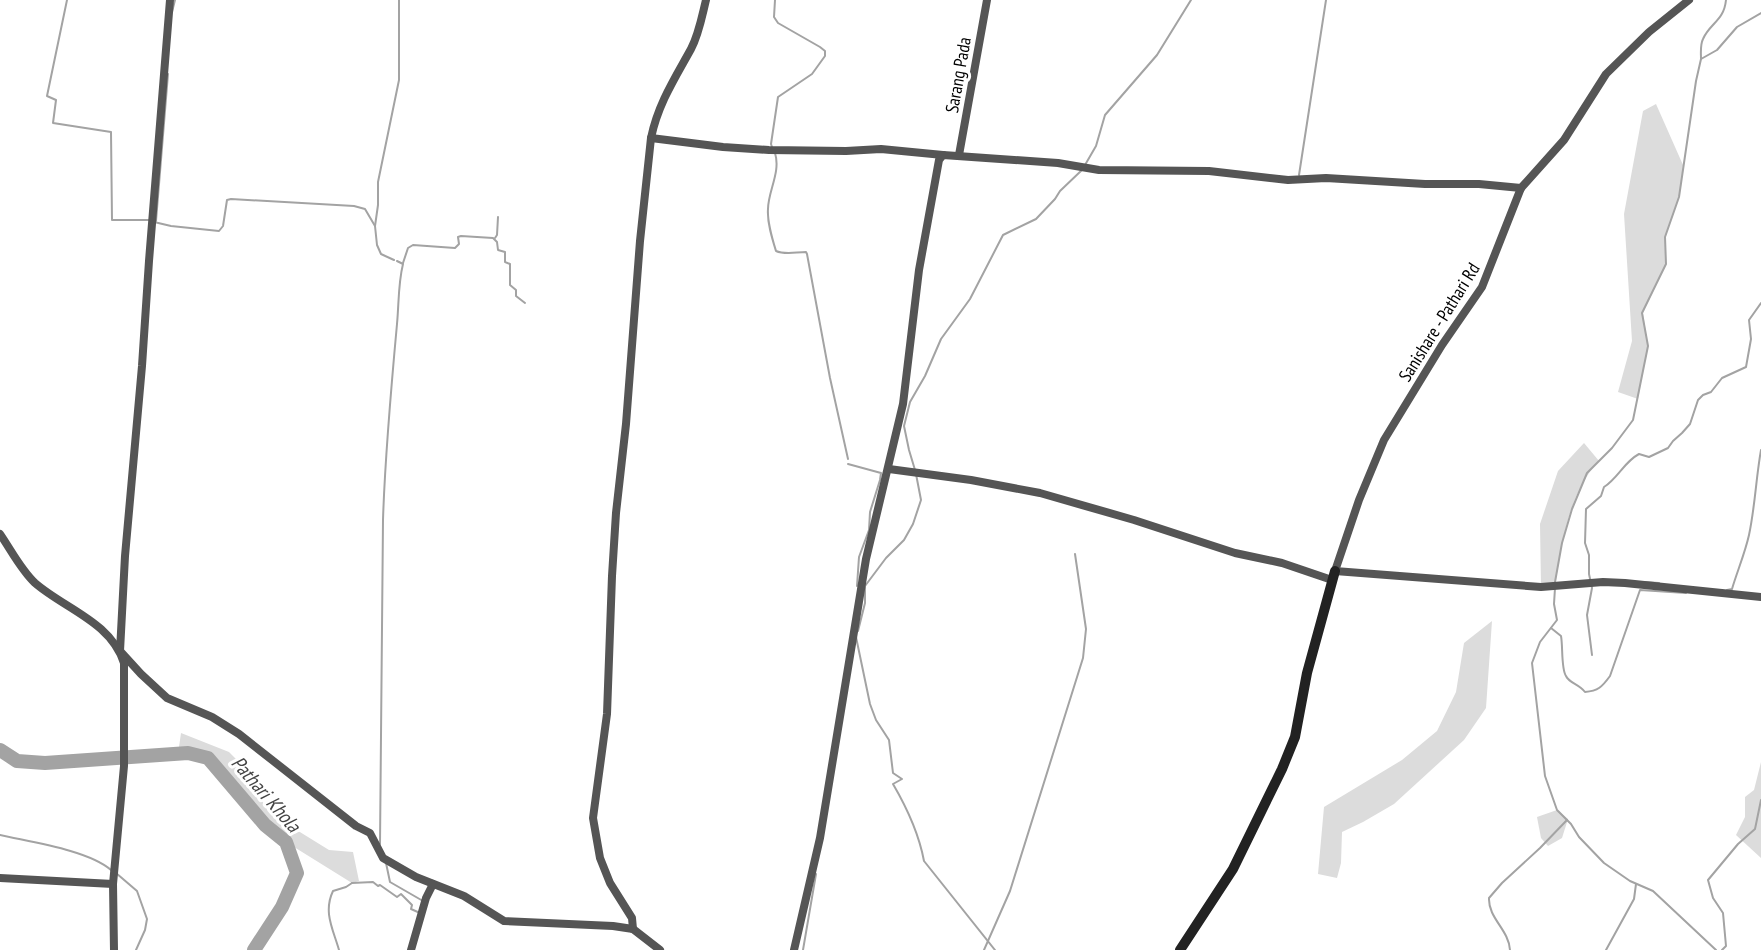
<svg xmlns="http://www.w3.org/2000/svg" width="1761" height="950" font-family="'PT Sans Narrow',sans-serif">
  <style>
    .green { fill: #dcdcdc }
    .lines { fill: none; stroke-linecap: round; stroke-linejoin: round }
    .stream { stroke: #a3a3a3; stroke-width: 2 }
    .river { stroke: #a3a3a3; stroke-width: 14 }
    .street { stroke: #555; stroke-width: 8 }
    .secondary { stroke: #222; stroke-width: 10 }
    .labels { text-anchor: middle; dominant-baseline: central; stroke-width: 6; stroke-linejoin: round; paint-order: stroke }
    .street-label { font-size: 18px; fill: #000; stroke: #fff }
    .water-label { font-size: 20px; font-style: italic; fill: #444; stroke: #fff }
  </style>
  <rect width="100%" height="100%" fill="#fff"/>
  <g class="green">
    <polygon points="1656,104 1683,165 1679,197 1665,237 1666,264 1643,313 1648,346 1638,399 1618,392 1632,341 1624,214 1643,111"/>
    <path d="M1584,443L1599,461C1568,493 1562,544 1555,586L1541,587L1540,524L1558,471Z"/>
    <polygon points="1492,621 1486,708 1464,740 1394,804 1363,822 1342,832 1341,863 1337,878 1318,874 1324,807 1402,760 1437,731 1456,692 1464,643"/>
    <polygon points="181,733 229,752 245,768 253,790 274,816 329,850 353,852 359,881 352,883 286,842 265,825 208,758 189,753 178,754"/>
    <polygon points="1761,762 1761,858 1736,835 1745,817 1745,797 1754,790"/>
    <polygon points="1557,810 1568,819 1562,838 1548,846 1541,838 1537,817"/>
  </g>
  <g class="lines">
    <g class="stream">
      <polyline points="67,0 47,96 56,100 53,123 111,132 112,220 149,220"/>
      <polyline points="172,12 175,0"/>
      <path d="M1701,59C1701,53 1700,45 1703,39C1710,23 1724,21 1726,0"/>
      <polyline points="772,147 771,144 778,97 812,74 825,56 825,51 820,47 778,23 774,17 775,0"/>
      <path d="M775,153C781,172 768,191 768,209C767,222 772,238 776,251C785,255 796,252 806,252L807,254L830,378L848,459"/>
      <polyline points="1085,165 1096,146 1105,115 1157,55 1191,0"/>
      <polyline points="1299,175 1326,0"/>
      <polyline points="156,221 168,74"/>
      <polyline points="154,222 171,226 219,231 223,226 227,200 231,199 354,206 365,209 375,226"/>
      <polyline points="495,238 497,235 498,217"/>
      <polyline points="394,260 381,254 377,245 375,226 378,205 378,182 399,80 399,0"/>
      <polyline points="403,263 408,248 413,245 455,248 459,244 458,237 461,236 493,238 497,242 498,250 505,252 505,262 510,264 510,285 516,290 516,296 525,303"/>
      <polyline points="848,464 881,473 880,480 870,512 869,530 859,557 857,586"/>
      <polyline points="915,470 909,450 904,426 910,402 925,376 941,339 970,299 1003,235 1036,219 1055,199 1060,191 1083,169"/>
      <polyline points="1555,582 1562,543 1572,509 1587,473 1612,448 1633,420 1648,346 1642,313 1666,264 1665,237 1679,197 1696,81 1701,59 1717,50 1737,27 1761,13"/>
      <polyline points="1644,582 1659,583"/>
      <polyline points="1555,588 1554,604 1557,620 1540,642 1532,663 1545,776 1557,810 1571,824 1579,837 1604,863 1630,881 1653,891 1716,950"/>
      <path d="M1727,590L1732,589C1737,572 1745,553 1749,535C1755,507 1756,478 1761,450"/>
      <path d="M1551,628L1561,636C1563,646 1561,669 1566,676C1569,683 1579,684 1585,692C1598,691 1602,687 1610,676L1640,590L1686,593"/>
      <polyline points="858,631 865,603 865,586 886,558 904,540 913,524 921,500 916,474"/>
      <path d="M856,637L870,704L876,720L889,740L893,773L902,779L893,784C907,808 919,834 924,861L995,950"/>
      <path d="M1592,655L1587,615L1592,588L1589,574V555L1585,543L1586,509L1601,496L1604,487C1618,478 1624,462 1639,454L1649,457L1668,448L1673,441L1682,433L1690,424L1698,400L1703,395L1711,392L1722,378L1746,367L1751,339L1749,320L1761,303"/>
      <path d="M0,835C30,842 88,850 111,870"/>
      <path d="M380,844L383,520C385,454 391,389 397,324C399,303 398,284 403,264L397,261"/>
      <polyline points="386,863 390,882 423,901"/>
      <polyline points="116,873 137,891 147,919 145,930 136,950"/>
      <polyline points="352,883 373,882 378,886 380,885 397,897 401,894 412,905 411,909 420,913"/>
      <path d="M339,950C333,929 323,912 333,891L346,887L352,883"/>
      <polyline points="803,950 816,874"/>
      <polyline points="984,950 1010,891 1083,658 1086,629 1075,554"/>
      <path d="M1510,950C1509,930 1488,918 1489,898L1502,883L1540,848L1567,820"/>
      <polyline points="1606,950 1634,899 1636,884"/>
      <polyline points="1722,950 1726,946 1723,913 1713,898 1708,880 1738,844 1755,829 1761,800"/>
    </g>
    <polyline class="river" points="0,750 17,761 45,763 188,753 208,758 265,825 286,842 297,873 282,907 254,950"/>
    <g class="street">
      <polyline points="170,0 149,261 142,366 125,556 120,651 141,674 167,698 212,717 239,734 356,826 370,833 383,858 416,877 464,896 504,921 613,926 633,929 660,950"/>
      <polyline points="1689,0 1649,32 1606,74 1564,140 1521,188 1482,287 1442,345 1384,440 1359,500 1335,571 1541,587 1603,582 1625,583 1761,597"/>
      <polyline points="651,138 723,147 769,150 846,151 881,149 943,155"/>
      <polyline points="959,155 987,0"/>
      <polyline points="889,469 971,480 1040,493 1134,520 1235,553 1282,563 1332,580"/>
      <path d="M0,534C11,550 21,570 35,583C65,609 111,622 124,663V766L113,884L114,950"/>
      <polyline points="0,878 113,884"/>
      <path d="M633,929L632,918L610,883L600,858L593,818L607,714L612,576L616,513L626,424L640,241L651,138C658,104 675,78 691,49C699,34 702,16 706,0"/>
      <polyline points="411,950 426,898 433,884"/>
      <polyline points="794,950 820,838 866,559 903,404 919,270 939,160 943,155 1058,163 1099,170 1209,171 1288,180 1326,178 1425,184 1479,184 1521,188"/>
    </g>
    <polyline class="secondary" points="1180,950 1233,869 1282,769 1295,737 1307,673 1335,571"/>
  </g>
  <g class="labels">
    <g class="street-label">
      <text transform="translate(958 75) rotate(-80)">Sarang Pada</text>
      <text transform="translate(1439 322) rotate(-58)">Sanishare - Pathari Rd</text>
    </g>
    <g class="water-label">
      <text transform="translate(266 794) rotate(49)">Pathari Khola</text>
    </g>
  </g>
</svg>
